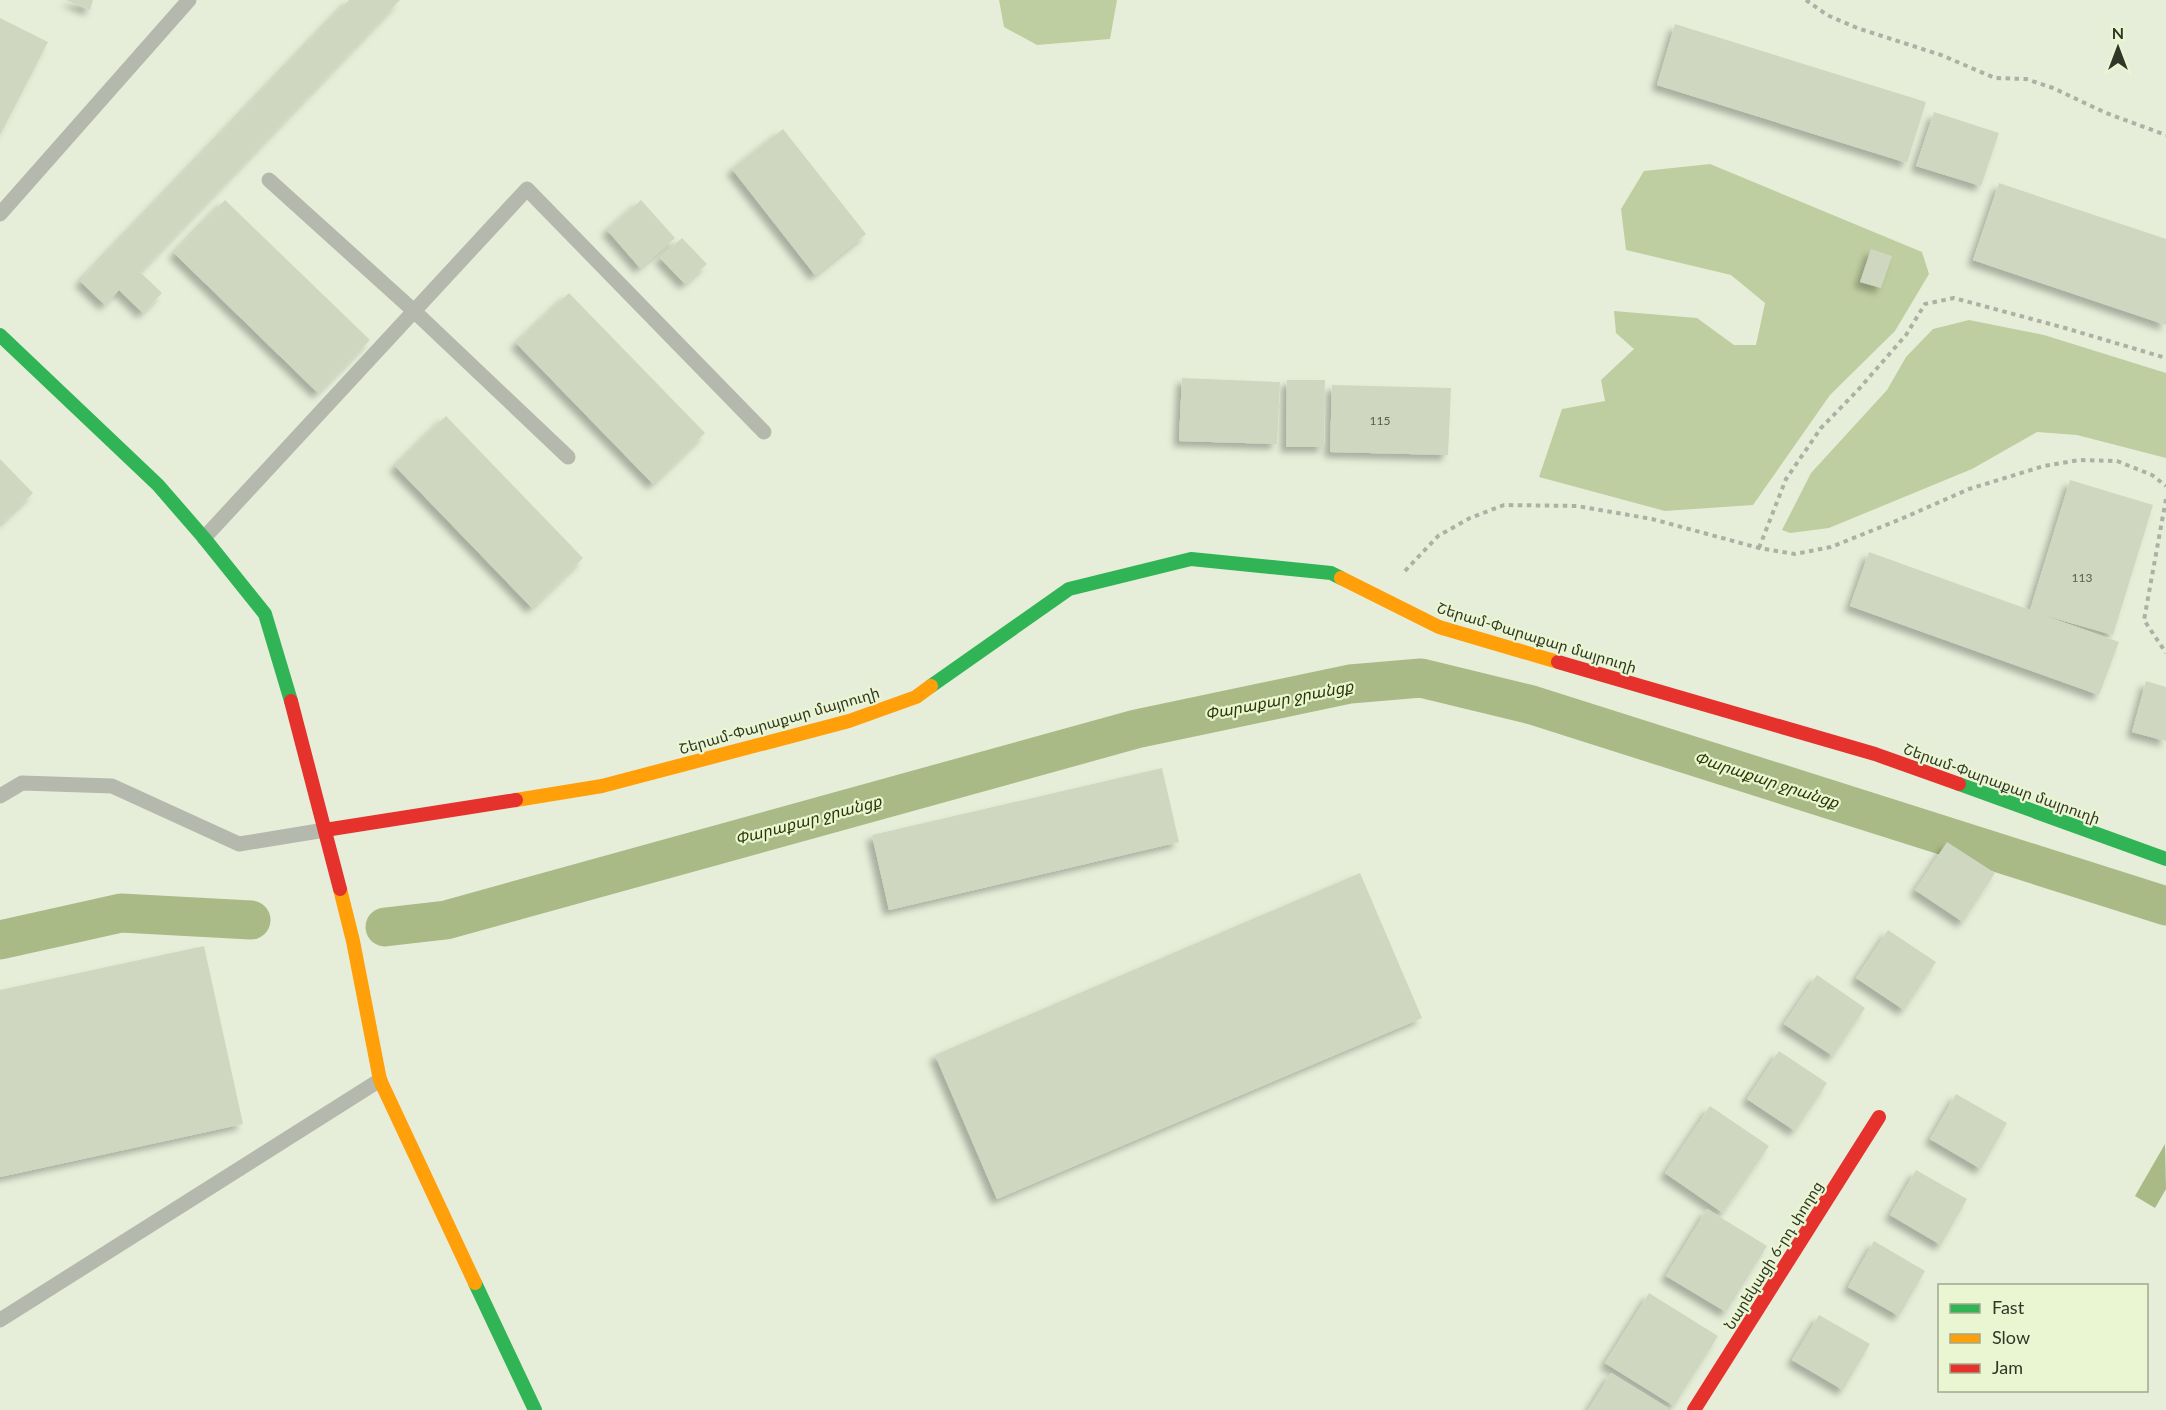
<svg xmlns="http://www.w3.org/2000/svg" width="2166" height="1410" font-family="Lato,'Noto Sans Armenian',sans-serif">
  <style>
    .forest { fill: #bfcea0 }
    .water { fill: #a9ba86 }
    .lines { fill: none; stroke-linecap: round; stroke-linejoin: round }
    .canal { stroke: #a9ba86; stroke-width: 39 }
    .building { fill: #cfd7c1; filter: url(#shadow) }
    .path { stroke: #adb1a5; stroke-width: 4; stroke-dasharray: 4.5 4.5; stroke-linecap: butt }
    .lane { stroke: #b5b9ad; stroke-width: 15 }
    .fast { stroke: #30b455; stroke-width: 14 }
    .slow { stroke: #ff9f0a; stroke-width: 14 }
    .jam { stroke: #e5322d; stroke-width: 14 }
    .labels { text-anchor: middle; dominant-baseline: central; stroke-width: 4.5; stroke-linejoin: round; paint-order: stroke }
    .number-label { font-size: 12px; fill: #595e4e }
    .street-label { font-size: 15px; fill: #323628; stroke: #e9f6d1 }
    .water-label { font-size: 16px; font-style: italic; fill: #2b3704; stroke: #e9f6d1 }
  </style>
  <defs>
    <filter id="shadow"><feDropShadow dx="-5.5" dy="5.5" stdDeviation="3" flood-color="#0004"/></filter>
  </defs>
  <rect width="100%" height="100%" fill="#e6eed9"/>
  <g class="forest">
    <polygon points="999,0 1117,0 1110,39 1037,45 1004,27"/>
    <polygon points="1710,164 1922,252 1929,274 1895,331 1830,395 1753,505 1665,511 1539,477 1562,409 1605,401 1601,380 1634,349 1616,333 1614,311 1697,318 1734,345 1756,345 1765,303 1731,275 1626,250 1621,209 1644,171"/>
    <polygon points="1969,320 2044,335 2166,373 2166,458 2077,435 2037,432 1972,469 1829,528 1790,533 1782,530 1811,473 1887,390 1906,357 1933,329"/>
  </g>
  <polygon class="water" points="2165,1144 2166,1189 2155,1208 2135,1196"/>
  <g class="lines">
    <g class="canal">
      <polyline points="385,927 446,920 1136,729 1350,684 1421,678 1532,705 2166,906"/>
      <polyline points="0,940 121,913 251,920"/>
    </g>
  </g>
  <g class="building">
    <polygon points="66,0 93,0 90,10"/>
    <polygon points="349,0 400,0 140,272 162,293 143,313 119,290 105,305 80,281"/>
    <polygon points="0,18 48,42 0,135"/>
    <polygon points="1675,24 1926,102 1907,163 1657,85"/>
    <polygon points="1934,112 1999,133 1981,186 1916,166"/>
    <polygon points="783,129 866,234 815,275 732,169"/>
    <polygon points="1999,183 2166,239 2166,325 1973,260"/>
    <polygon points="225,200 370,340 318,393 174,253"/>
    <polygon points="641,200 675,238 640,268 607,230"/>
    <polygon points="682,238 707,264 685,284 660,258"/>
    <polygon points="1871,249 1892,256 1881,288 1860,282"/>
    <polygon points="569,293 705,433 653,484 516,343"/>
    <polygon points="1182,378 1280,382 1277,444 1179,441"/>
    <polygon points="1287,380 1325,380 1324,447 1286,447"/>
    <polygon points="1332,385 1451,388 1448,455 1330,452"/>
    <polygon points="446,416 583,558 532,608 395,466"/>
    <polygon points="0,459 33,493 0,524"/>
    <polygon points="2070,480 2153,505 2113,635 2040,614 2119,642 2099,695 1850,606 1869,552 2030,610"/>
    <polygon points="2146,681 2166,687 2166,741 2132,732"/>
    <polygon points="1162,768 1179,842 889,910 872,835"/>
    <polygon points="1947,842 1995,873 1963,922 1915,890"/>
    <polygon points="1360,873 1422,1018 997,1199 935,1055"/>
    <polygon points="1888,930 1936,962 1904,1010 1856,978"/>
    <polygon points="204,946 243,1124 0,1177 0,990"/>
    <polygon points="1817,975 1865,1008 1833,1056 1784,1024"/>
    <polygon points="1779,1051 1827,1083 1795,1131 1747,1099"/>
    <polygon points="1956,1094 2007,1123 1981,1169 1930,1139"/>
    <polygon points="1710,1106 1769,1146 1723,1213 1665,1173"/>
    <polygon points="1916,1170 1967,1199 1941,1245 1890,1215"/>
    <polygon points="1707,1209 1767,1246 1726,1312 1666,1276"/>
    <polygon points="1874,1241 1925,1271 1899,1316 1848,1287"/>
    <polygon points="1649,1293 1718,1336 1674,1406 1605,1363"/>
    <polygon points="1819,1315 1870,1344 1843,1390 1792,1360"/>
    <polygon points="1611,1373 1668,1408 1667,1410 1588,1410"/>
  </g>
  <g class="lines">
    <g class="path">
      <polyline points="1806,0 1827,15 1857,28 1941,55 1995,78 2026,79 2053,88 2106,113 2166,135"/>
      <polyline points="2166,499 2144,620 2166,653"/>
      <polyline points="1759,548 1786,479 1821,428 1858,390 1906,335 1925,304 1954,298 2065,328 2166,358"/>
      <polyline points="1405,571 1438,536 1470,518 1504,505 1577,506 1652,519 1759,548 1795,554 1831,547 1901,519 1969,489 2044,466 2079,460 2117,461 2152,475 2166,486"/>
    </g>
    <g class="lane">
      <polyline points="269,180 414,311 568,457"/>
      <polyline points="0,214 189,0"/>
      <polyline points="204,538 527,189 764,432"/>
      <polyline points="0,796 22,783 112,786 239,844 325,830"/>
      <polyline points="0,1320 380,1080"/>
    </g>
    <g class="fast">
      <polyline points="0,335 158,485 204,538 265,614 291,701"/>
      <polyline points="931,686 1069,589 1191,559 1331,573 1341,578"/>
      <polyline points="1959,784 2166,859"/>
      <polyline points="475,1283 535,1410"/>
    </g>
    <g class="slow">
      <polyline points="1341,578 1439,627 1558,662"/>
      <polyline points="516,800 602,786 849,721 916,697 931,686"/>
      <polyline points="340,889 353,941 380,1080 475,1283"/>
    </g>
    <g class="jam">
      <polyline points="1558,662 1875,754 1959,784"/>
      <polyline points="291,701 340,889"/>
      <polyline points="325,830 516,800"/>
      <polyline points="1694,1410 1879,1117"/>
    </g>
  </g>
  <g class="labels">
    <g class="number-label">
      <text x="1380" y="420">115</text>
      <text x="2082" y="577">113</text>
    </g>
    <g class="street-label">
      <text transform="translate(1537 637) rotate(17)">Շերամ-Փարաքար մայրուղի</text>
      <text transform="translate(779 720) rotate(-16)">Շերամ-Փարաքար մայրուղի</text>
      <text transform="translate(2002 783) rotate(20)">Շերամ-Փարաքար մայրուղի</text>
      <text transform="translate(1773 1255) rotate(-58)">Նարեկացի 6-րդ փողոց</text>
    </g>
    <g class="water-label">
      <text transform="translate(1279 699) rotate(-11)">Փարաքար ջրանցք</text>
      <text transform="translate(1767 779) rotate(18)">Փարաքար ջրանցք</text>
      <text transform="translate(808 819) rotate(-15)">Փարաքար ջրանցք</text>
    </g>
  </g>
  <rect x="1938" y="1284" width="210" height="108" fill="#e9f6d1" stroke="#a0a98d" stroke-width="1.5"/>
  <rect x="1950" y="1304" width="30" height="9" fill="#30b455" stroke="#a0a98d" stroke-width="1.5"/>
  <text x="1992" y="1314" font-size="18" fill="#323628">Fast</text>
  <rect x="1950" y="1334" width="30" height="9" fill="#ff9f0a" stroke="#a0a98d" stroke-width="1.5"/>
  <text x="1992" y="1344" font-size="18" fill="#323628">Slow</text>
  <rect x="1950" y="1364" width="30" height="9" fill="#e5322d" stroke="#a0a98d" stroke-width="1.5"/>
  <text x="1992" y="1374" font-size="18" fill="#323628">Jam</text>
  <g transform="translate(2118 48)" stroke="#e9f6d1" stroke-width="4.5" paint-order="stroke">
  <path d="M0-4.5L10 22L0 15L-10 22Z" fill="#323628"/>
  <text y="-9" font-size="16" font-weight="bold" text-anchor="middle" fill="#323628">N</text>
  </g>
</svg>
